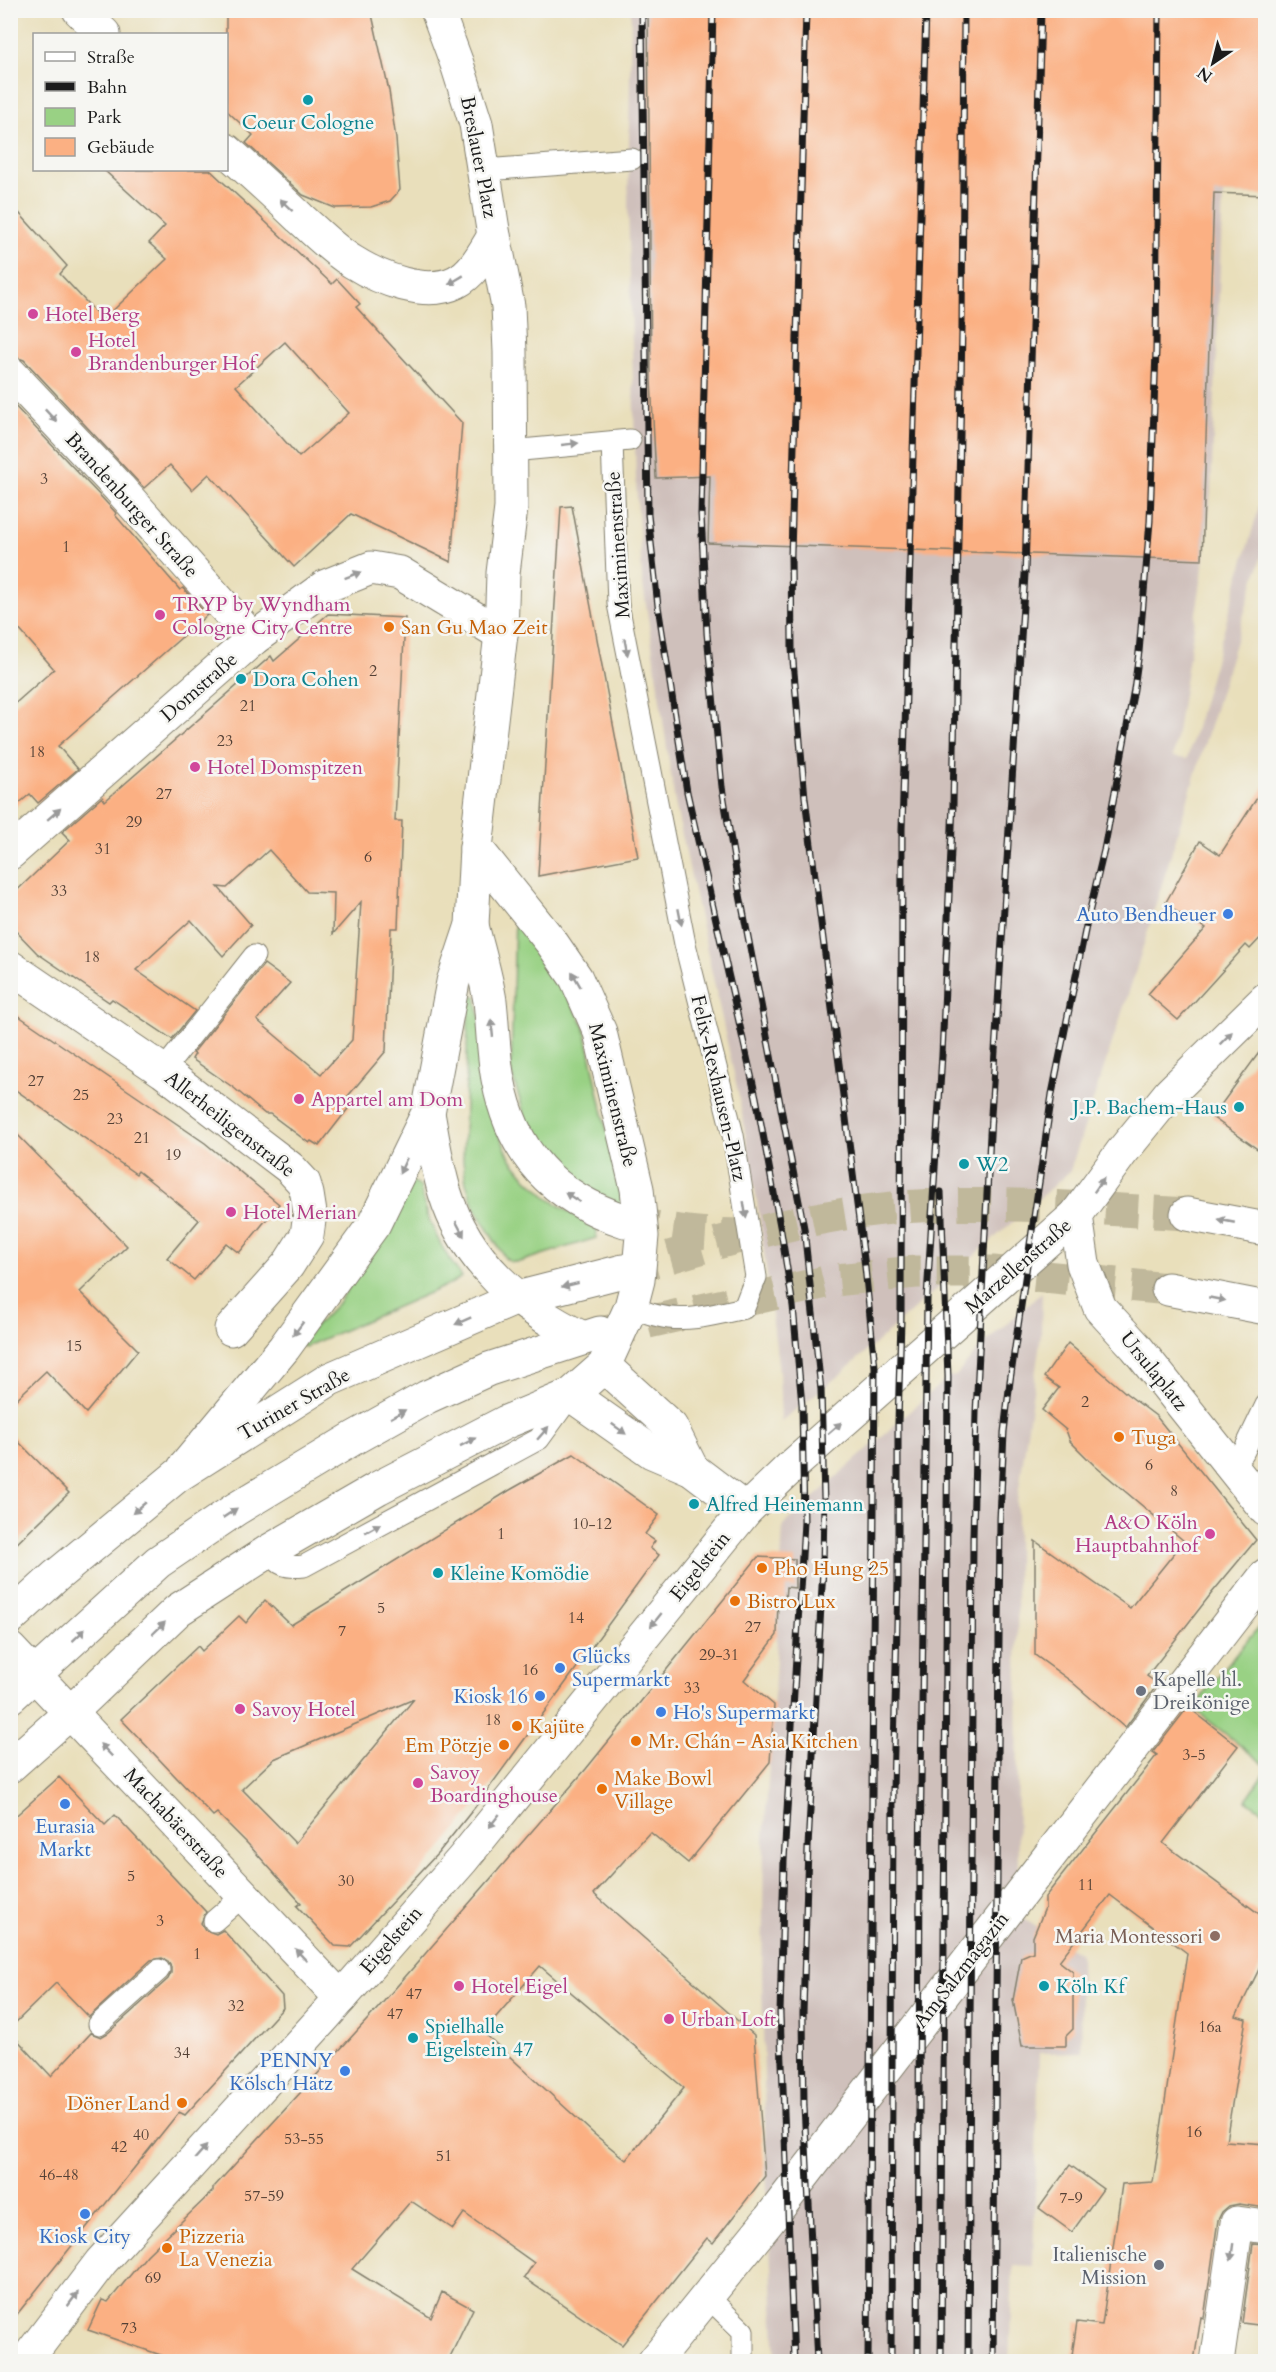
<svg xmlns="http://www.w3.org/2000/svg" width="1276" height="2372" font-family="Cardo,serif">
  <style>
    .industrial { fill: #cfc0bb }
    .green { fill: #99d184; stroke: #5a7650; stroke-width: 1.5 }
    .building { fill: #fbb083; fill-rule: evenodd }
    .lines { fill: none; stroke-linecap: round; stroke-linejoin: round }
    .secondary-tunnel { stroke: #c0b89b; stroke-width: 33; stroke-dasharray: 33 16; stroke-linecap: butt }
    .primary-tunnel { stroke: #c0b89b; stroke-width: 33; stroke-dasharray: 33 16; stroke-linecap: butt }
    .service-casing { stroke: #827e6c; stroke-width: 23 }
    .minor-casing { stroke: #827e6c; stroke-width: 35 }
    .secondary-casing { stroke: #827e6c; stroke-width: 35 }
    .primary-casing { stroke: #827e6c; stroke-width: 35 }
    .service { stroke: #fff; stroke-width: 21 }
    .minor { stroke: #fff; stroke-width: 33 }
    .secondary { stroke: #fff; stroke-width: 33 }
    .primary { stroke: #fff; stroke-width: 33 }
    .rail-casing { stroke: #1c1c1c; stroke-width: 7 }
    .rail { stroke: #f6f6f2; stroke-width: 4.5; stroke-dasharray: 14; stroke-linecap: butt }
    .oneway { fill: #999 }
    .culture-dot { fill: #0f9aa8; stroke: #f6f6f2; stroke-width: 2 }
    .hotel-dot { fill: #d1479c; stroke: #f6f6f2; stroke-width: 2 }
    .food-dot { fill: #e8710a; stroke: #f6f6f2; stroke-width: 2 }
    .shop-dot { fill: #3f7fe0; stroke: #f6f6f2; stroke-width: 2 }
    .worship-dot { fill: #6b7280; stroke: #f6f6f2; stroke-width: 2 }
    .education-dot { fill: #8d6e63; stroke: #f6f6f2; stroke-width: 2 }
    .labels { text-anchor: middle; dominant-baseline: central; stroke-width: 5; stroke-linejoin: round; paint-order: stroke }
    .number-label { font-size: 16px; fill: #544136 }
    .culture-label { font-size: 20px; fill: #0d838f; stroke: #f6f6f2; text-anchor: start }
    .street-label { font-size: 20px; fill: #1c1c1c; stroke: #f6f6f2 }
    .hotel-label { font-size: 20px; fill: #b23c85; stroke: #f6f6f2; text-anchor: start }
    .food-label { font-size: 20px; fill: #c56008; stroke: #f6f6f2; text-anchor: start }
    .shop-label { font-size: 20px; fill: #366cbe; stroke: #f6f6f2; text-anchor: end }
    .worship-label { font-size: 20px; fill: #5b616d; stroke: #f6f6f2; text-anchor: start }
    .education-label { font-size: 20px; fill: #785e54; stroke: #f6f6f2; text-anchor: end }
  </style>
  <rect width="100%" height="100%" fill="#f6f6f2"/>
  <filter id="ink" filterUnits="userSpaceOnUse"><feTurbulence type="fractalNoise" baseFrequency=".0167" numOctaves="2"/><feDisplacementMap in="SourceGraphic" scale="12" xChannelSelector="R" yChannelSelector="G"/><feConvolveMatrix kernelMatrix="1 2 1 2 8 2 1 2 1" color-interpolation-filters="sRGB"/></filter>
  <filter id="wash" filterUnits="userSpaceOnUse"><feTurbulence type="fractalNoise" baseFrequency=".008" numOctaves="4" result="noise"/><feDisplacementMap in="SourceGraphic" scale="24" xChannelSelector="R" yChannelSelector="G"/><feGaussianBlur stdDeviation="1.35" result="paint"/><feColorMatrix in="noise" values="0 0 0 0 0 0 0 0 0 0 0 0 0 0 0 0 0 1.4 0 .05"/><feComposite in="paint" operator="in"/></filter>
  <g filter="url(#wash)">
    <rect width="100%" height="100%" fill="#e9dfbb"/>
    <g class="industrial">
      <polygon points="631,11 648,11 651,380 656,478 690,477 697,78 1265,195 1223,194 1211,491 1202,576 1173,757 1187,759 1258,510 1265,474 1265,545 1135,973 1070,1171 841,1374 781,1421 779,1371 760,1220 739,1097 675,803 642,577 636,482 628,206"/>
      <polygon points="1042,1292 1041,1335 1017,1503 1018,1914 1080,1954 1082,2052 1039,2053 1033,2266 1013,2265 1009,2361 776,2362 766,2170 762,1979 764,1839 775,1678 783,1525 948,1377 956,1376 980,1347"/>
    </g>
    <g class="green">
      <polygon points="515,916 551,968 584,1025 623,1207 562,1175 530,1132 511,1072"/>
      <polygon points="476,996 498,1132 510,1158 526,1178 549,1199 597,1230 596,1238 519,1262 511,1262 505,1258 475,1209 466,1183 463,1160 469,998"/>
      <path d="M411,1181L420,1186C425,1218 442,1251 462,1277L450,1284L305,1347L301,1345L302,1340L338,1303L374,1251Z"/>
      <polygon points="1262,1623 1266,1626 1265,1765 1194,1709 1208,1688"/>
      <polygon points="1265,1772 1265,1813 1246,1800"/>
    </g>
    <g id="blocks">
      <g class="building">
        <polygon points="226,10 371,10 389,91 396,139 400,190 390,201 371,207 335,208 303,195 246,143 253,135 226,110"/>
        <polygon points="648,10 1266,10 1266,195 1214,193 1202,560 708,543 710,476 656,478 651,380"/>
        <path d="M104,170H210L332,284L337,279L360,304L356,307L462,423L451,562L351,514L294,567L209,474L192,490L170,465L144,488L24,360L10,355V203L67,266L60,274L103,320L167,259L149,243L165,226ZM285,342L349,413L299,457L236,386Z"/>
        <polygon points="10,401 105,501 116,513 115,515 180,590 183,588 207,615 58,746 78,769 38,803 30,794 10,811 10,708 54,669 10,619"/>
        <polygon points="572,506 638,857 538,876 561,507"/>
        <polygon points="328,614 405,618 395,821 402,821 398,928 391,928 386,1051 348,1096 354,1101 319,1146 311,1141 309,1143 270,1114 265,1114 234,1088 192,1059 195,1054 193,1053 264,964 290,983 257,1020 321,1074 352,1040 361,902 333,934 334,893 307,892 269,850 227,888 218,887 251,925 223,956 191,920 136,970 195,1011 172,1039 112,999 109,1002 37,953 10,925 10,897 70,840 62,832 102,797 105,801 271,656 274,661"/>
        <polygon points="1266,784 1266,932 1250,949 1246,945 1178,1020 1148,994 1206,928 1178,913 1166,902 1200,841 1220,855"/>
        <polygon points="10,1010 205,1143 279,1204 239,1253 226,1243 194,1280 167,1258 199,1220 138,1171 136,1174 10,1086"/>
        <polygon points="1266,1043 1266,1155 1212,1117"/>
        <polygon points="10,1127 127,1246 80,1292 138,1350 86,1413 46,1371 10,1405"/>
        <polygon points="1068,1343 1127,1394 1156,1416 1256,1540 1211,1594 1147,1676 1158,1684 1125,1728 1072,1682 1035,1655 1035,1541 1130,1608 1184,1541 1095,1466 1070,1441 1066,1430 1042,1410 1059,1388 1044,1377"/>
        <polygon points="10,1433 69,1493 10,1550"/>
        <path d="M574,1454L659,1515L645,1534L655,1541L650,1548L659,1555L475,1807L439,1852L350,1947L335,1946L297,1906L301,1903L248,1844L217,1813L213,1816L121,1719L198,1646L202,1651L239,1616L246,1623L265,1600L291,1625L510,1490ZM414,1699L295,1843L242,1789L274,1759Z"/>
        <path d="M758,1557L795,1559V1588L786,1587L785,1600L778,1599L777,1635L744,1680L774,1705L770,1762L688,1863L650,1832L594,1894L754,2035L765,2176L713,2243L707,2238L622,2345L524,2278L534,2263L464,2213L453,2229L411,2201L352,2269L431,2318L442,2292L473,2309L448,2361H329L314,2358L312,2361H178L88,2330L102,2300L108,2302L147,2255L213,2191V2188L378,2008L586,1769ZM540,1966L684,2088L626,2160L594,2134L483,2032Z"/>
        <polygon points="1188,1707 1238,1746 1163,1843 1266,1919 1266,1955 1236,2016 1246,2019 1226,2141 1266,2144 1266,2208 1239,2204 1229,2206 1222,2212 1218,2220 1204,2318 1201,2317 1194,2361 1122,2361 1072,2355 1077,2322 1102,2325 1122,2184 1153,2182 1187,1953 1110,1895 1059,1961 1073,1972 1073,2029 1066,2036 1066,2046 1022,2046 1013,2000 1021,1957 1033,1952 1033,1937 1045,1908 1045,1897 1157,1755 1153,1752"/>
        <polygon points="59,1777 105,1825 115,1815 206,1912 201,1923 205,1930 216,1934 223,1930 282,1996 283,2008 185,2115 179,2112 10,2323 10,2032 51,2076 91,2033 101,2037 108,2033 168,1979 171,1973 171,1967 168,1961 162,1958 151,1960 89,2017 56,1983 10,2028 10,1821"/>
        <polygon points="1070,2165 1103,2189 1072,2232 1039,2208"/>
        <polygon points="1253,2244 1266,2245 1266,2326 1242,2323"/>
      </g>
    </g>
  </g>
  <g filter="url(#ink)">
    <use href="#blocks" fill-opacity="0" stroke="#827e6c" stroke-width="1.5"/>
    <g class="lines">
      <path class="secondary-tunnel" d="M625,1221C664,1230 701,1235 742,1235"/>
      <g class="primary-tunnel">
        <path d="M623,1271C719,1242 818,1211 919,1206C1009,1201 1098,1209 1187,1214"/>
        <polyline points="600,1333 835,1280 916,1272 993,1272 1168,1289"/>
      </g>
      <defs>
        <g id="service">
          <polyline points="485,170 632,159"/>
          <path d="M612,442L618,604L685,944L733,1135L756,1277L744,1308C717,1314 686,1323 659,1316C649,1314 640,1310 631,1307"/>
          <polyline points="511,451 630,440"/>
          <polyline points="163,1071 254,956"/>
          <polyline points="1228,1464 1243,1453 1266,1405"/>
          <path d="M269,1551C279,1566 286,1568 304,1566L539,1439L568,1399"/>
          <polyline points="214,1921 244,1895"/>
          <polyline points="99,2024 159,1970"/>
          <polyline points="707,2296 743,2331 743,2362"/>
        </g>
        <g id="minor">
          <polyline points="79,10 104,34"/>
          <path d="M226,150C251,172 276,195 300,218C317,233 333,250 353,262C380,279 426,297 456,282C474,273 484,252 494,236"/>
          <polyline points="10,373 119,488 253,639"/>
          <polyline points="10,853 253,639 326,586 371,568 400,573 501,634"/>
          <polyline points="10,967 163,1071 290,1168 304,1183 307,1194 310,1213 307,1235 288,1265 231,1329"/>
          <polyline points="1076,1215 1083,1264 1100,1308 1136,1347 1266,1510"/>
          <polyline points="604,1366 671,1427 692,1469"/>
          <polyline points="571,1395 652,1452 692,1469 746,1510"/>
          <polyline points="10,1649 341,1998"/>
          <polyline points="10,1766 71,1712 178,1610 269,1551 378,1488 506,1422 571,1395 604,1366 631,1307 638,1280 642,1236 637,1189 600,1032 576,978 552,943 476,848"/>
          <polyline points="25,2362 101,2262 326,2015 462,1860 746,1510 791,1467 1076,1215 1122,1152 1170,1093 1266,999"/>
          <polyline points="654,2362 769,2220 1266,1575"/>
          <polyline points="1217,2362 1237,2223 1266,2227"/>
        </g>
        <g id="secondary">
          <path d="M472,925C478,950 486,976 490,1001C493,1027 493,1054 498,1079C512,1154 553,1197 625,1221"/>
          <path d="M428,1113C433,1140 437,1167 445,1193C466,1261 520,1308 583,1338"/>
          <polyline points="184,1468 284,1348 374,1224 428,1113 453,982 472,925 476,848 501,634 503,573 511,508 510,352 508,306 494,236 476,124 457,64 437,10"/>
        </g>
        <g id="primary">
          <polyline points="1187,1214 1266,1229"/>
          <polyline points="1168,1289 1266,1308"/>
          <polyline points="10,1618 56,1576 177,1476 330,1379 517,1298 623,1271"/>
          <polyline points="10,1697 158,1562 236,1509 354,1438 427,1397 489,1369 600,1333"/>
        </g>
      </defs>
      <use href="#service" class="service-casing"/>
      <use href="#minor" class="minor-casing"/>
      <use href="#secondary" class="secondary-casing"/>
      <use href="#primary" class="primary-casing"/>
      <use href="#service" class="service"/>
      <use href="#minor" class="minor"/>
      <use href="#secondary" class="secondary"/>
      <use href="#primary" class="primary"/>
      <defs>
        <g id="rail">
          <polyline points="642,10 648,515 658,606 687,792 756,1097 781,1231 793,1306 802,1405 804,1522 784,1861 780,2013 794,2362"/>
          <polyline points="713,10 701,514 707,634 722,787 740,895 804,1228 821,1390 824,1501 823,1568 808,1847 803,2013 804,2105 817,2362"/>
          <polyline points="806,10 791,555 792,649 805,798 865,1267 875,1367 868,2362"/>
          <polyline points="891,2362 893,1790 898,1582 898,1422 901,1320 902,830 926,10"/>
          <polyline points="918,2362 920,1866 927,1297 942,1055 953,804 962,329 964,10"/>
          <polyline points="941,2362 948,1377 941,1192"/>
          <polyline points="968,2362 973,1537 976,1412 991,1115 1025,574 1041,10"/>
          <polyline points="993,2362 1000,1518 1004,1432 1010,1381 1052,1094 1086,926 1104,850 1134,689 1139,652 1150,521 1156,350 1159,10"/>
        </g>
      </defs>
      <use href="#rail" class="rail-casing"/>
      <use href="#rail" class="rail"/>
    </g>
    <defs><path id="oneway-solid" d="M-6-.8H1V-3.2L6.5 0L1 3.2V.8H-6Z" transform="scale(1.5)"/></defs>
    <g class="oneway">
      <use href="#oneway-solid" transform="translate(286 205) rotate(-137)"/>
      <use href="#oneway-solid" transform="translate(456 280) rotate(149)"/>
      <use href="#oneway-solid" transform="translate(51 416) rotate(47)"/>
      <use href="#oneway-solid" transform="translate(570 444) rotate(-6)"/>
      <use href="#oneway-solid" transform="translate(353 575) rotate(-21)"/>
      <use href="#oneway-solid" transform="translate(626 647) rotate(79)"/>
      <use href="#oneway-solid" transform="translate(54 814) rotate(-41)"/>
      <use href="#oneway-solid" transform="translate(680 917) rotate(79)"/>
      <use href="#oneway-solid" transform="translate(576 979) rotate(-120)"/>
      <use href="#oneway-solid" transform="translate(492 1028) rotate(-96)"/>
      <use href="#oneway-solid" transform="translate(1226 1038) rotate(-45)"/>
      <use href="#oneway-solid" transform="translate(403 1166) rotate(115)"/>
      <use href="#oneway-solid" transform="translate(1099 1185) rotate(-55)"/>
      <use href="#oneway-solid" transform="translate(572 1197) rotate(-147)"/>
      <use href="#oneway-solid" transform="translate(745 1210) rotate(81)"/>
      <use href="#oneway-solid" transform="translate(1226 1221) rotate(-169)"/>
      <use href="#oneway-solid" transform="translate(460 1229) rotate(62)"/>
      <use href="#oneway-solid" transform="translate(570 1285) rotate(166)"/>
      <use href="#oneway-solid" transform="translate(1217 1299) rotate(11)"/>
      <use href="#oneway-solid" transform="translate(463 1321) rotate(156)"/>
      <use href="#oneway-solid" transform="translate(298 1329) rotate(127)"/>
      <use href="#oneway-solid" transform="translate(398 1414) rotate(-29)"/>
      <use href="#oneway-solid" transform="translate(835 1428) rotate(-41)"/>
      <use href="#oneway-solid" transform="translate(619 1429) rotate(36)"/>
      <use href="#oneway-solid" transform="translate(543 1433) rotate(-49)"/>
      <use href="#oneway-solid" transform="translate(468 1442) rotate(-27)"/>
      <use href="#oneway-solid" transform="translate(139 1508) rotate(140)"/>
      <use href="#oneway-solid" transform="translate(230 1513) rotate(-34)"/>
      <use href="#oneway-solid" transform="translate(373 1528) rotate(-29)"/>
      <use href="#oneway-solid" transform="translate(656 1620) rotate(129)"/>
      <use href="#oneway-solid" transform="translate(159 1628) rotate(-44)"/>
      <use href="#oneway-solid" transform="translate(79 1635) rotate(-43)"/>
      <use href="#oneway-solid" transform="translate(106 1750) rotate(-134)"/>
      <use href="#oneway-solid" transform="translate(494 1821) rotate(129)"/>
      <use href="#oneway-solid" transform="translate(301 1955) rotate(-133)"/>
      <use href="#oneway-solid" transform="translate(201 2152) rotate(-48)"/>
      <use href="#oneway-solid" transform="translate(1232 2252) rotate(98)"/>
      <use href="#oneway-solid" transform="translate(73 2299) rotate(-53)"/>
    </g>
  </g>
  <g class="culture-dot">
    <circle cx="308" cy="100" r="6"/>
    <circle cx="241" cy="679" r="6"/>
    <circle cx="1239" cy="1107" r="6"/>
    <circle cx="964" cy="1164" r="6"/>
    <circle cx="694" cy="1504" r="6"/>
    <circle cx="438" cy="1573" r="6"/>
    <circle cx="1044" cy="1986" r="6"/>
    <circle cx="413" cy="2038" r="6"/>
  </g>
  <g class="hotel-dot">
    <circle cx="33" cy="314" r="6"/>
    <circle cx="76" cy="352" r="6"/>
    <circle cx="160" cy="615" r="6"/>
    <circle cx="195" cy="767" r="6"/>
    <circle cx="299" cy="1099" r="6"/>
    <circle cx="231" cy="1212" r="6"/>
    <circle cx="1210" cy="1534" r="6"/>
    <circle cx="240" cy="1709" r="6"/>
    <circle cx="418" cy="1783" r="6"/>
    <circle cx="459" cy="1986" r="6"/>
    <circle cx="669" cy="2019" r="6"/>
  </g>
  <g class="food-dot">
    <circle cx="389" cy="627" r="6"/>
    <circle cx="1119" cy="1437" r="6"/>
    <circle cx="762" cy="1568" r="6"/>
    <circle cx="735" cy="1601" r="6"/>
    <circle cx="517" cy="1726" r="6"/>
    <circle cx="636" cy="1741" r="6"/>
    <circle cx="504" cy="1745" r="6"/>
    <circle cx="602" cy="1789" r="6"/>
    <circle cx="182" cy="2103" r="6"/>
    <circle cx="167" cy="2248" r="6"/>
  </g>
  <g class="shop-dot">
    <circle cx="1228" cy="914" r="6"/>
    <circle cx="560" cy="1668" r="6"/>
    <circle cx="540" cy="1696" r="6"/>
    <circle cx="661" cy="1712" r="6"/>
    <circle cx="65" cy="1804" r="6"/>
    <circle cx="345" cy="2071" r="6"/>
    <circle cx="85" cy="2214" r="6"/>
  </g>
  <g class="worship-dot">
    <circle cx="1141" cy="1691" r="6"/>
    <circle cx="1159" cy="2265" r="6"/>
  </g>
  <circle class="education-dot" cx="1215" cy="1936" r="6"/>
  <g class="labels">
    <g class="number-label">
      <text x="44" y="479">3</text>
      <text x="66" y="547">1</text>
      <text x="373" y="671">2</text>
      <text x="248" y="706">21</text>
      <text x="225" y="741">23</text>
      <text x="37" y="752">18</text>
      <text x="164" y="794">27</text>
      <text x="134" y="822">29</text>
      <text x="103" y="849">31</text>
      <text x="368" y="857">6</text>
      <text x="59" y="891">33</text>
      <text x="92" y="957">18</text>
      <text x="36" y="1081">27</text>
      <text x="81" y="1095">25</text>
      <text x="115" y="1119">23</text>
      <text x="142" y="1138">21</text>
      <text x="173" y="1155">19</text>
      <text x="74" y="1346">15</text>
      <text x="1085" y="1402">2</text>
      <text x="1149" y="1465">6</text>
      <text x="1174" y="1491">8</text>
      <text x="592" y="1524">10-12</text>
      <text x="501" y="1534">1</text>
      <text x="381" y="1608">5</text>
      <text x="576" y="1618">14</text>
      <text x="753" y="1627">27</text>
      <text x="342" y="1631">7</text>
      <text x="719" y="1655">29-31</text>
      <text x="530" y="1670">16</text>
      <text x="692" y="1688">33</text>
      <text x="493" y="1720">18</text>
      <text x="1194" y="1755">3-5</text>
      <text x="131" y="1876">5</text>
      <text x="346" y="1881">30</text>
      <text x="1086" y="1885">11</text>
      <text x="160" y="1921">3</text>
      <text x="197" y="1954">1</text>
      <text x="414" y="1994">47</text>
      <text x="236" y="2006">32</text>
      <text x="395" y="2014">47</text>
      <text x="1210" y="2027">16a</text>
      <text x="182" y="2053">34</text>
      <text x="1194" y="2132">16</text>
      <text x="141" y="2135">40</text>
      <text x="304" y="2139">53-55</text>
      <text x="119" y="2147">42</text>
      <text x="444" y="2156">51</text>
      <text x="59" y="2175">46-48</text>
      <text x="264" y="2196">57-59</text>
      <text x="1071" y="2198">7-9</text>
      <text x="153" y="2278">69</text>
      <text x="129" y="2328">73</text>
    </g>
    <g class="culture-label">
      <text x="308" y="122" text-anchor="middle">Coeur Cologne</text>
      <text x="253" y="679">Dora Cohen</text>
      <text x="1227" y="1107" text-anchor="end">J.P. Bachem-Haus</text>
      <text x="976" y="1164">W2</text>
      <text x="706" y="1504">Alfred Heinemann</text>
      <text x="450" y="1573">Kleine Komödie</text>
      <text x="1056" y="1986">Köln Kf</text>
      <text x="425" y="2026">Spielhalle<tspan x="425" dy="23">Eigelstein 47</tspan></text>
    </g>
    <g class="street-label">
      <text transform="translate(479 157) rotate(79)">Breslauer Platz</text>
      <text transform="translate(132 505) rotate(48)">Brandenburger Straße</text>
      <text transform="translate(618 545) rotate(-94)">Maximinenstraße</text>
      <text transform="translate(199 687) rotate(-41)">Domstraße</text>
      <text transform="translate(719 1088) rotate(77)">Felix-Rexhausen-Platz</text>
      <text transform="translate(613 1095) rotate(76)">Maximinenstraße</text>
      <text transform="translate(230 1124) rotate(38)">Allerheiligenstraße</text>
      <text transform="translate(1018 1266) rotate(-41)">Marzellenstraße</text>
      <text transform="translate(1154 1371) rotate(51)">Ursulaplatz</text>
      <text transform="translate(294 1404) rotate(-30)">Turiner Straße</text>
      <text transform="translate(700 1566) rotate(-51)">Eigelstein</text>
      <text transform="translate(176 1823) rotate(47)">Machabäerstraße</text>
      <text transform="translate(391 1940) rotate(-49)">Eigelstein</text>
      <text transform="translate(961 1970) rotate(-52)">Am Salzmagazin</text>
    </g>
    <g class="hotel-label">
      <text x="45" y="314">Hotel Berg</text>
      <text x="88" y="340">Hotel<tspan x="88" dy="23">Brandenburger Hof</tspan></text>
      <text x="172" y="604">TRYP by Wyndham<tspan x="172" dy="23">Cologne City Centre</tspan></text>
      <text x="207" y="767">Hotel Domspitzen</text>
      <text x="311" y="1099">Appartel am Dom</text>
      <text x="243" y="1212">Hotel Merian</text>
      <text x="1198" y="1522" text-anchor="end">A&amp;O Köln<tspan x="1198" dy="23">Hauptbahnhof</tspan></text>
      <text x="252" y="1709">Savoy Hotel</text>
      <text x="430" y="1772">Savoy<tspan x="430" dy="23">Boardinghouse</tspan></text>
      <text x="471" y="1986">Hotel Eigel</text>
      <text x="681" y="2019">Urban Loft</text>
    </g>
    <g class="food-label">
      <text x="401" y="627">San Gu Mao Zeit</text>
      <text x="1131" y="1437">Tuga</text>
      <text x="774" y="1568">Pho Hung 25</text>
      <text x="747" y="1601">Bistro Lux</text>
      <text x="529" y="1726">Kajüte</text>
      <text x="648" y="1741">Mr. Chán - Asia Kitchen</text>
      <text x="492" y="1745" text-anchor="end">Em Pötzje</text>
      <text x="614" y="1778">Make Bowl<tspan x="614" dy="23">Village</tspan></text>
      <text x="170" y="2103" text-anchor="end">Döner Land</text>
      <text x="179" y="2236">Pizzeria<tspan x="179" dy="23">La Venezia</tspan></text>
    </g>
    <g class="shop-label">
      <text x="1216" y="914">Auto Bendheuer</text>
      <text x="572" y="1656" text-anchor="start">Glücks<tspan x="572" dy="23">Supermarkt</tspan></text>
      <text x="528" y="1696">Kiosk 16</text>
      <text x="673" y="1712" text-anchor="start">Ho's Supermarkt</text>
      <text x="65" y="1826" text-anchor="middle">Eurasia<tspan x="65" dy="23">Markt</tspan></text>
      <text x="333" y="2060">PENNY<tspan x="333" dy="23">Kölsch Hätz</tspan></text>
      <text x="85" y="2236" text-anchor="middle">Kiosk City</text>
    </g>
    <g class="worship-label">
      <text x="1153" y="1679">Kapelle hl.<tspan x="1153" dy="23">Dreikönige</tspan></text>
      <text x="1147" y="2254" text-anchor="end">Italienische<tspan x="1147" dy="23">Mission</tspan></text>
    </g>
    <g class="education-label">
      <text x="1203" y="1936">Maria Montessori</text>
    </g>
  </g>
  <rect width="1276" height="2372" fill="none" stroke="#f6f6f2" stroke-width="36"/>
  <rect x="33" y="33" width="195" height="138" fill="#f6f6f2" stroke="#9f9f9c" stroke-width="1.5"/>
  <rect x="45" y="52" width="30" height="9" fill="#ffffff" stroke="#9f9f9c" stroke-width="1.5"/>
  <text x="87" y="63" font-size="18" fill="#1c1c1c">Straße</text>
  <rect x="45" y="82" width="30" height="9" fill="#1c1c1c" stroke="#9f9f9c" stroke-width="1.5"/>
  <text x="87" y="93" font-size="18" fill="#1c1c1c">Bahn</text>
  <rect x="45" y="108" width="30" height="18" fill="#99d184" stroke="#9f9f9c" stroke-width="1.5"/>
  <text x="87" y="123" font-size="18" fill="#1c1c1c">Park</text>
  <rect x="45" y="138" width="30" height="18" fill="#fbb083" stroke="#9f9f9c" stroke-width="1.5"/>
  <text x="87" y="153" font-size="18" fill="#1c1c1c">Gebäude</text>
  <g transform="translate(1213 63) rotate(215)" stroke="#f6f6f2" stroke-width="4.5" paint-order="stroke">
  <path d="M0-4.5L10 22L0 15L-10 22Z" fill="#1c1c1c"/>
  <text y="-9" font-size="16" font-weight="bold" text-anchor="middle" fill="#1c1c1c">N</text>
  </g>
</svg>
